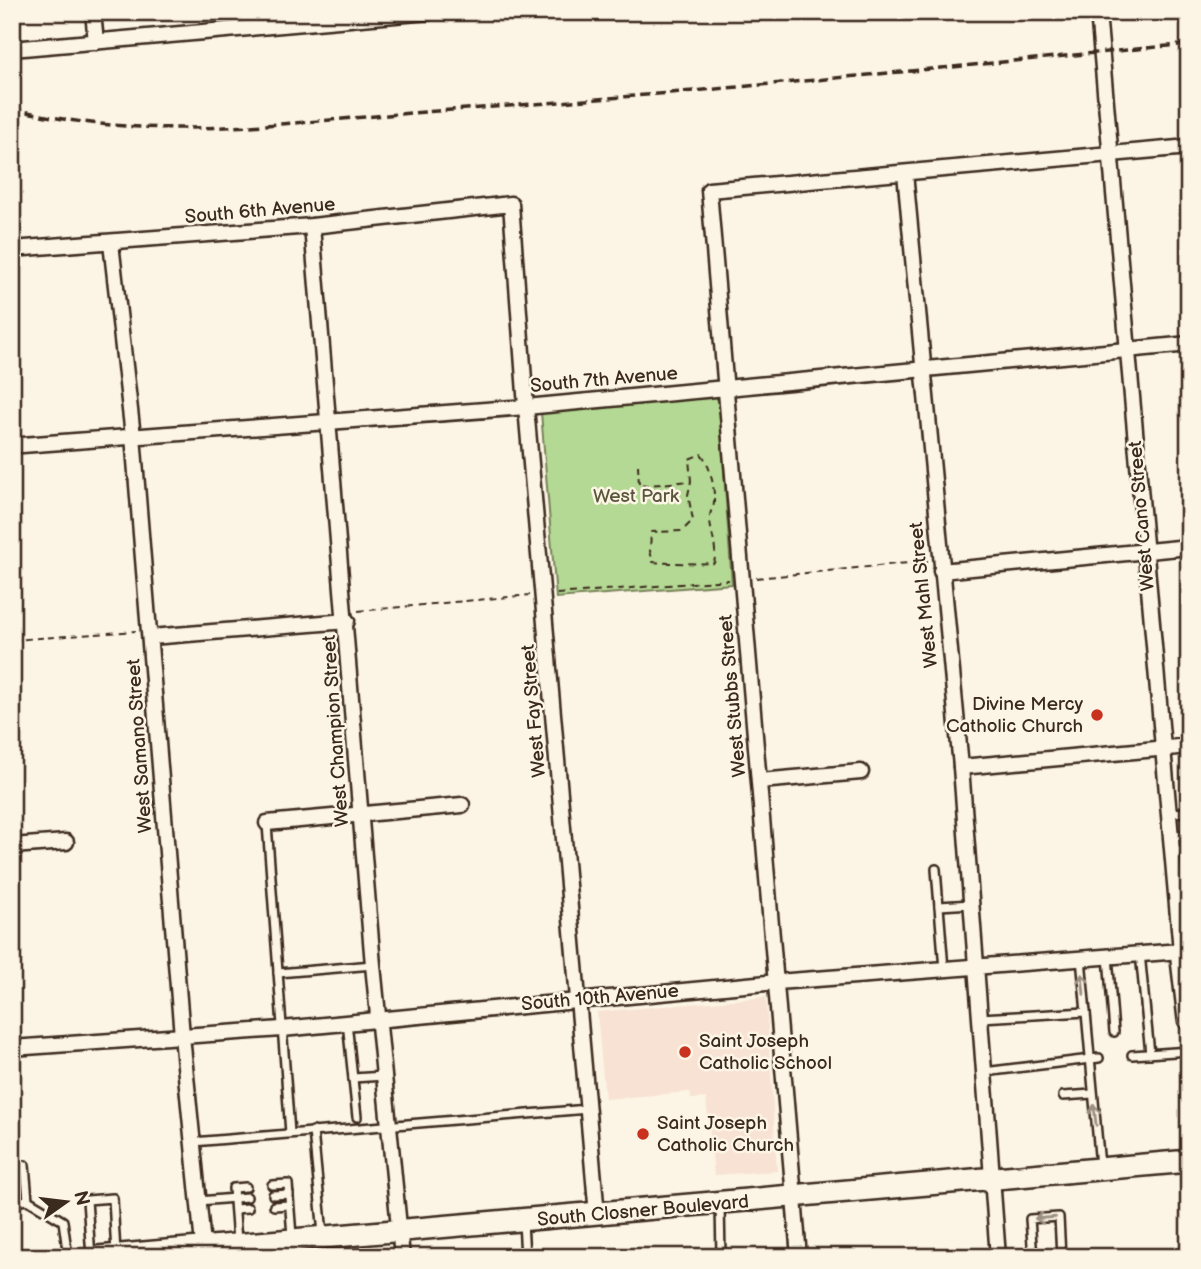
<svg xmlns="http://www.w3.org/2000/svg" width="1201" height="1269" font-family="'Balsamiq Sans',sans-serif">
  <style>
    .built { fill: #f8e2d3 }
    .green { fill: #b4d994; stroke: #788259; stroke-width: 2 }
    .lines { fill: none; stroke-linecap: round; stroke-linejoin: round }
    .service-casing { stroke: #3b2a1e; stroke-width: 12 }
    .minor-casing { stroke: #3b2a1e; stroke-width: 19 }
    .primary-casing { stroke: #3b2a1e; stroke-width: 26 }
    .path { stroke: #3b2a1e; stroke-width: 2; stroke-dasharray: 7 5; stroke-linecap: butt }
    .service { stroke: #fcf5e5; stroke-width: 7 }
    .minor { stroke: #fcf5e5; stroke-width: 14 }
    .primary { stroke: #fcf5e5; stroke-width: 21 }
    .rail { stroke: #3b2a1e; stroke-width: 3.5; stroke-dasharray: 10 5; stroke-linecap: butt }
    .oneway { stroke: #9c9082 }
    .poi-dot { fill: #c8321e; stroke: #fcf5e5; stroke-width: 2.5 }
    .labels { text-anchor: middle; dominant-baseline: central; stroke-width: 5; stroke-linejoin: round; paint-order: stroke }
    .street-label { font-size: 19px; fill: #3b2a1e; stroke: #fcf5e5 }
    .park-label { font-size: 19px; fill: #59563c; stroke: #fcf5e5 }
    .poi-label { font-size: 19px; fill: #3b2a1e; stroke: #fcf5e5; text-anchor: start }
  </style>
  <rect width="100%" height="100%" fill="#fcf5e5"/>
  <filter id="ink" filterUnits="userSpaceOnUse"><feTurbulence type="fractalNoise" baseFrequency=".0143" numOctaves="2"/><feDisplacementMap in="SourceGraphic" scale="14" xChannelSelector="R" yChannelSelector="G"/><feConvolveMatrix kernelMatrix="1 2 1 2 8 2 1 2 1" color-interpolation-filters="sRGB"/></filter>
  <g filter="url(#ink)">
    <polygon class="built" points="766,997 777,1171 714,1175 706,1098 691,1099 690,1092 605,1099 597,1012"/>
    <polygon class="green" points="715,396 719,402 732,584 556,598 541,412"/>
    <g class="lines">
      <defs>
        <g id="service">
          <polyline points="1169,813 1189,812"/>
          <polyline points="267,824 290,1133"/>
          <polyline points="1171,836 1189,835"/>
          <polyline points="1173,851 1189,851"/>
          <polyline points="936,869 944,969"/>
          <polyline points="939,906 972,904"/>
          <polyline points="1140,953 1150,1054"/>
          <polyline points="1108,956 1114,1032"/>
          <polyline points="1081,958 1100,1166"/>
          <polyline points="278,973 373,965"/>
          <polyline points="980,1018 1086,1012"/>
          <polyline points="347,1022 357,1117"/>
          <polyline points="1132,1055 1189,1051"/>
          <polyline points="984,1072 1099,1058"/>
          <polyline points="353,1078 384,1076"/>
          <polyline points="1063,1096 1092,1094"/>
          <polyline points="313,1131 323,1234"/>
          <polyline points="193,1142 588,1109"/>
          <polyline points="25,1165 28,1200"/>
          <polyline points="272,1185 288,1184 292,1236"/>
          <polyline points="273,1195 289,1194"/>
          <polyline points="199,1201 247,1197"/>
          <polyline points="12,1202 28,1200 63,1221 68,1257"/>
          <polyline points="720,1205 721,1257"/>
          <polyline points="274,1206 289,1205"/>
          <polyline points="235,1209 248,1208"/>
          <polyline points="523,1222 525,1257"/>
          <polyline points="237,1241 233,1188 246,1187"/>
          <polyline points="91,1257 87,1200 113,1198 116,1254"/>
          <polyline points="1033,1257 1030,1219 1059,1217 1061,1257"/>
        </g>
        <g id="minor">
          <polyline points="93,12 96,42"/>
          <polyline points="12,49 429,12"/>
          <polyline points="905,173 961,767 998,1257"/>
          <polyline points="312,226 373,965 402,1257"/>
          <polyline points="111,243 133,436 182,1036 204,1255"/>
          <polyline points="12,249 312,226 511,204 526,407 597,1215"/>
          <polyline points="22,445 526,407 1189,344"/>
          <polyline points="941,571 1189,547"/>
          <polyline points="151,637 347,621"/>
          <polyline points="961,767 1189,746"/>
          <polyline points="760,781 861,772"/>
          <polyline points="267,823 462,805"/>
          <polyline points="12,846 66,842"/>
          <polyline points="12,1048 282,1029 777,982 1181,951 1098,12"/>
          <polyline points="799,1257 709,190 1189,147"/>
        </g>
        <g id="primary">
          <polyline points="1189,950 1181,951 1189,1019"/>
          <polyline points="98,1257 1189,1161"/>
        </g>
      </defs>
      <use href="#service" class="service-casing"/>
      <use href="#minor" class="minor-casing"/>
      <use href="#primary" class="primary-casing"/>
      <g class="path">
        <path d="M638,465L639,486L691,481L689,459L701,454C710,463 715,489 714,502C714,508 709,512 710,518C710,534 718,546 714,563C710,564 661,563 653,562L650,551L651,532L682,531L693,520L688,495L691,481"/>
        <polyline points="756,578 928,561"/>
        <polyline points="557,594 729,580"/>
        <polyline points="358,611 530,595"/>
        <polyline points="12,640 136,631"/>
      </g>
      <use href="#service" class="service"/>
      <use href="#minor" class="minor"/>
      <use href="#primary" class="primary"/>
      <path class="rail" d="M12,108C150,145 297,121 437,111C688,94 939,68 1189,44"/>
    </g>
    <defs><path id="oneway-shaft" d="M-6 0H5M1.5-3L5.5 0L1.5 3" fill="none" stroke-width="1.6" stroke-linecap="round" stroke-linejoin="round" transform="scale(1.75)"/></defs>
    <g class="oneway">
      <use href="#oneway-shaft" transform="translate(1083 984) rotate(-95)"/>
      <use href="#oneway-shaft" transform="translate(1095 1115) rotate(-96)"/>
      <use href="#oneway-shaft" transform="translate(1045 1218) rotate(176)"/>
    </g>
  </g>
  <g class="poi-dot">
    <circle cx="1097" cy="715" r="7"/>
    <circle cx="685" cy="1052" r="7"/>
    <circle cx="643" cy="1134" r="7"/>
  </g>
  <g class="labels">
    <g class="street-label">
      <text transform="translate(260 211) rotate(-5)">South 6th Avenue</text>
      <text transform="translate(604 380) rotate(-5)">South 7th Avenue</text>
      <text transform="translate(1142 516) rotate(-95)">West Cano Street</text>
      <text transform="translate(924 595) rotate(-96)">West Mahl Street</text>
      <text transform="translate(733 696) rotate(-95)">West Stubbs Street</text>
      <text transform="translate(534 711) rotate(-95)">West Fay Street</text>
      <text transform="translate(336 731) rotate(-94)">West Champion Street</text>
      <text transform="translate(140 746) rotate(-94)">West Samano Street</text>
      <text transform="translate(600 998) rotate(-5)">South 10th Avenue</text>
      <text transform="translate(643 1211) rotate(-5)">South Closner Boulevard</text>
    </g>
    <g class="park-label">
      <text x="636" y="496">West Park</text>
    </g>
    <g class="poi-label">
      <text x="1083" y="704" text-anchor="end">Divine Mercy<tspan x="1083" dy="22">Catholic Church</tspan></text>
      <text x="699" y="1041">Saint Joseph<tspan x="699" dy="22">Catholic School</tspan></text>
      <text x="657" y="1123">Saint Joseph<tspan x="657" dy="22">Catholic Church</tspan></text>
    </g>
  </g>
  <rect width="1201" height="1269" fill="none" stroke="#fcf5e5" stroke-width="42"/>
  <rect x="21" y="21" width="1159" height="1227" fill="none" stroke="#3b2a1e" stroke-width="2.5" filter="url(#ink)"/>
  <g transform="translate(66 1202) rotate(76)" stroke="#fcf5e5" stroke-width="5" paint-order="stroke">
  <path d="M0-5L12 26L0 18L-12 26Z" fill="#3b2a1e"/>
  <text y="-10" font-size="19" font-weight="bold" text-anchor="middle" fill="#3b2a1e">N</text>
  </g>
</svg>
